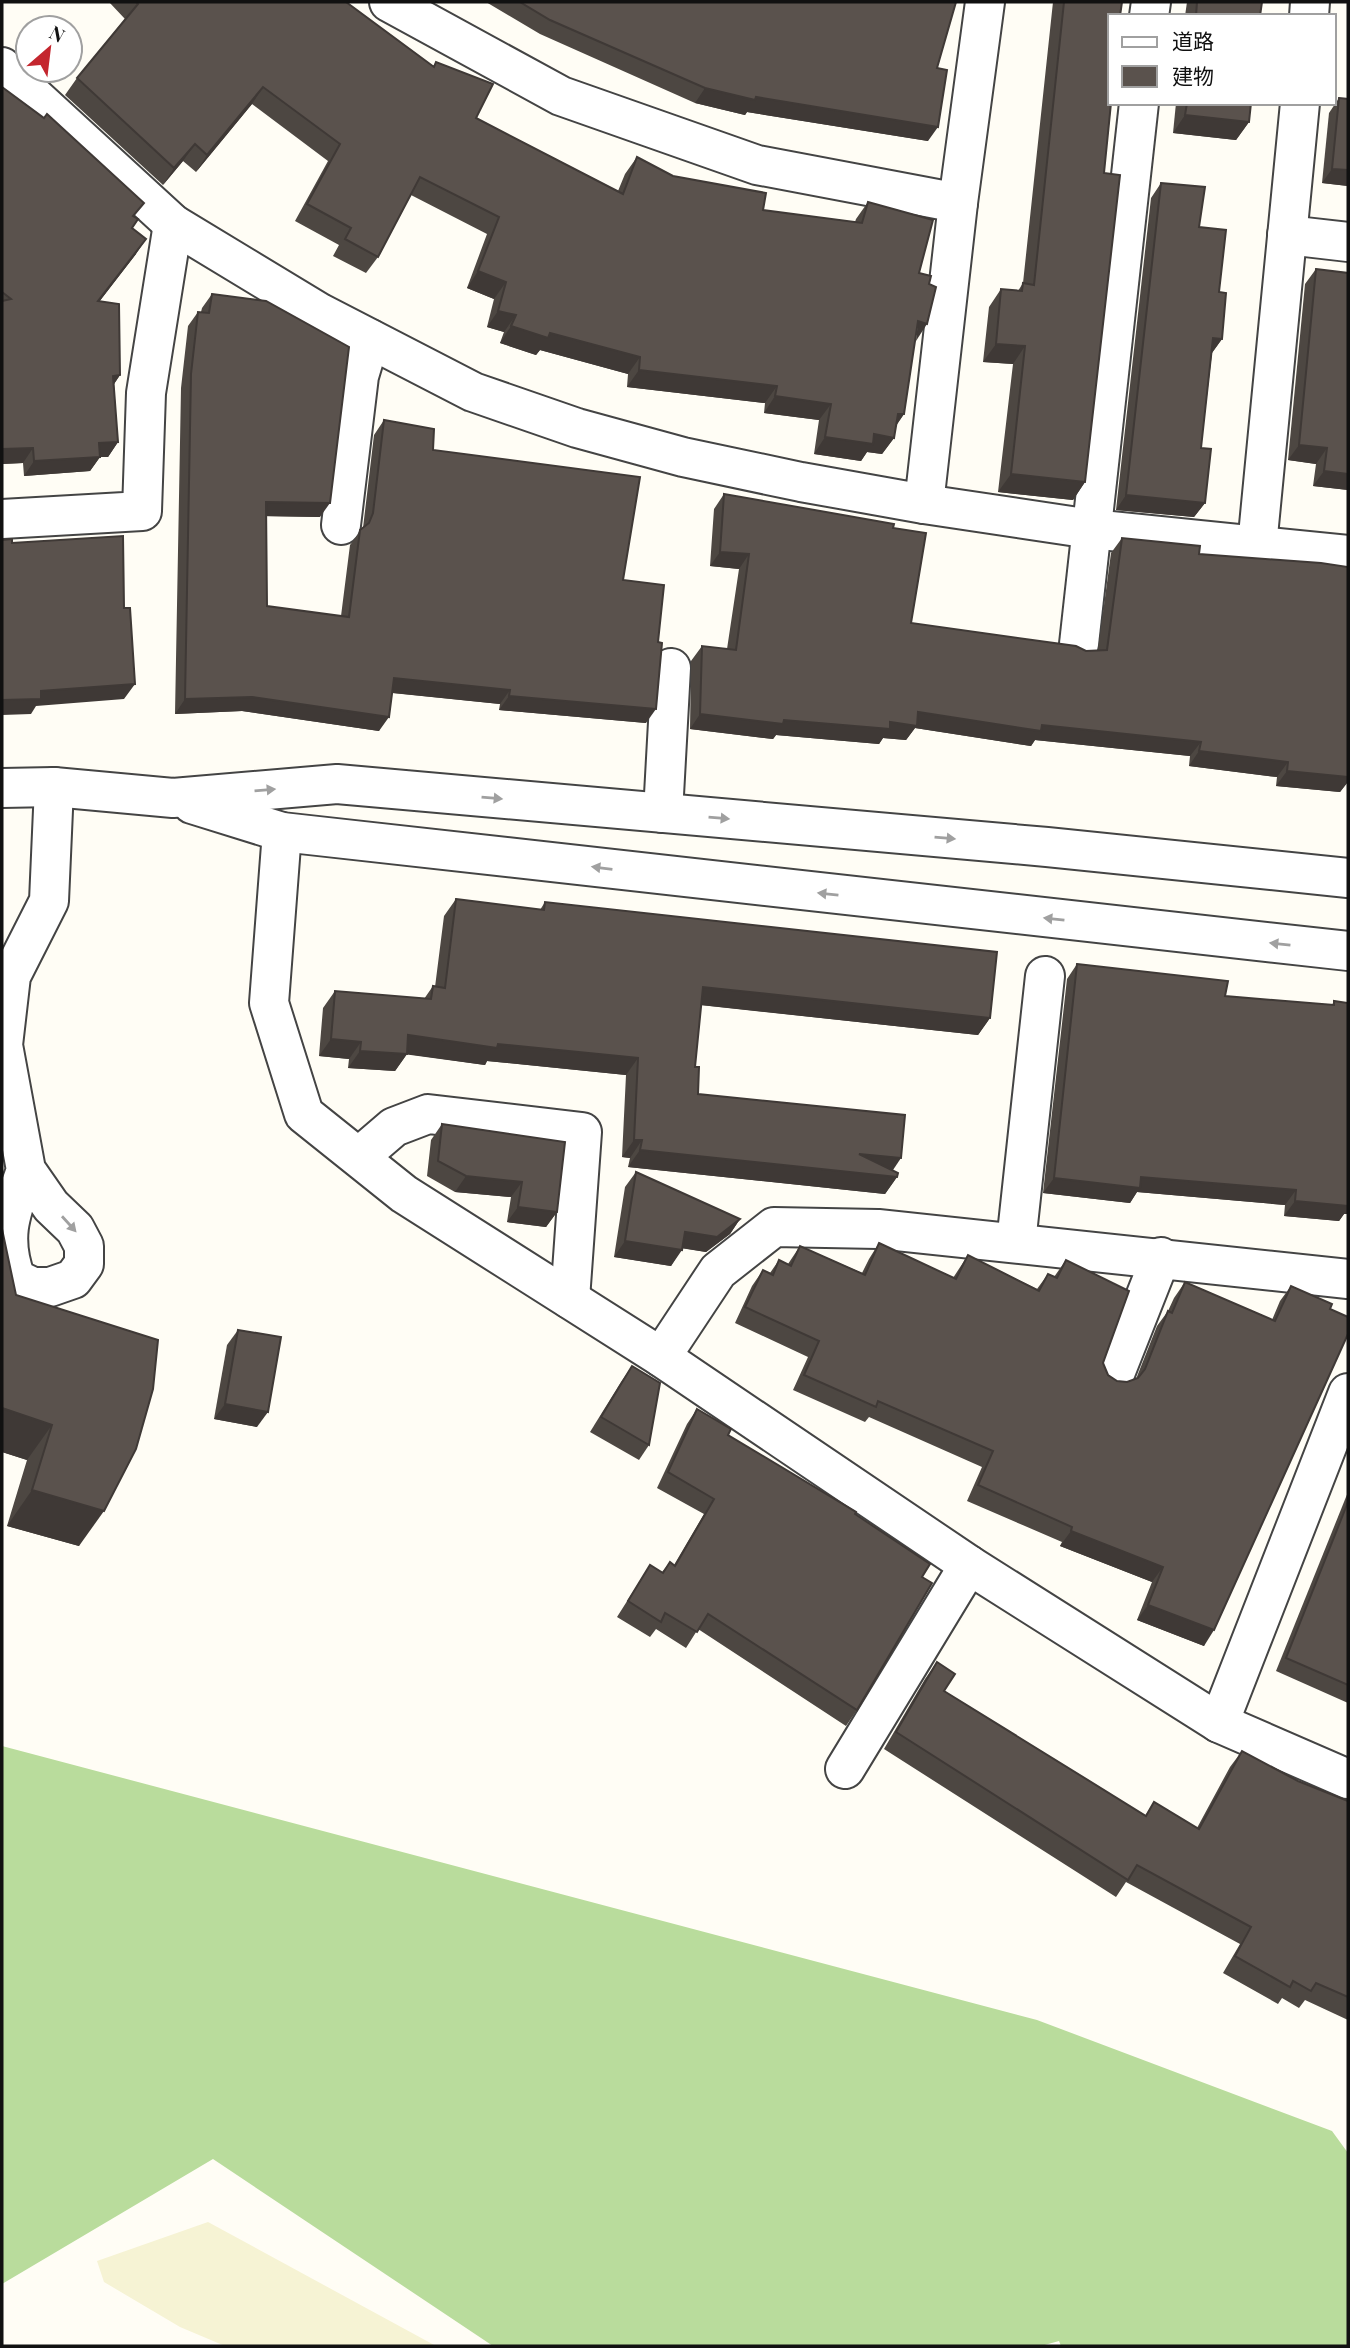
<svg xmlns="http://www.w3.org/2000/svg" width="1350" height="2348" font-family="'Playfair Display','Noto Sans JP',serif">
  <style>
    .farmland { fill: #f6f3d4 }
    .forest { fill: #b9dc9c }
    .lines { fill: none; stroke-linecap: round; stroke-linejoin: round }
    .minor-casing { stroke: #444; stroke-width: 42 }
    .minor { stroke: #fff; stroke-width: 38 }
    .wall { fill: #4d4742 }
    .shaded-wall { fill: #3f3936 }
    .building { fill: #5a524d; stroke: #3f3936; stroke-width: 2 }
    .oneway { fill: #a0a0a0 }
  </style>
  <rect width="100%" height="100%" fill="#fffdf5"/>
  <polygon class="farmland" points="208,2222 436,2346 225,2346 180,2327 104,2282 97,2261"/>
  <polygon class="forest" points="2,1746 1037,2020 1332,2131 1348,2153 1348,2346 1061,2346 1059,2341 1041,2346 493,2346 213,2159 2,2284"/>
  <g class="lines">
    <defs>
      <g id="minor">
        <polyline points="389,2 561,96 757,165 958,203"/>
        <polyline points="1149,16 1151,2"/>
        <polyline points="1309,16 1310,2"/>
        <polyline points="2,67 173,224 320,313 473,392 577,428 683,457 801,482 924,504 958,203 985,2"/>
        <polyline points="1287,235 1348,242"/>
        <polyline points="924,504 1091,529 1348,555"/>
        <polyline points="2,519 142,511 146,393 173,224"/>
        <polyline points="341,525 359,376 370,339"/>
        <polyline points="1257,546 1300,103"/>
        <polyline points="1079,644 1139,103"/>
        <polyline points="2,788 54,787 173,798 337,784 1047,847 1348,878"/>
        <polyline points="192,804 282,832 1348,951"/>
        <polyline points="663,813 671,668"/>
        <polyline points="282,832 269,1003 304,1114 404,1194 661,1357 969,1565 1219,1723 1348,1779"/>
        <polyline points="359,1157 394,1127 428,1114 582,1132 570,1299"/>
        <path d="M26,1170C11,1212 0,1236 16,1279L33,1287H50L73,1279L84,1264V1246L75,1229L51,1206L26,1170L3,1045L11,976L49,901L54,787"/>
        <polyline points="1016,1243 1045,976"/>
        <polyline points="661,1357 718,1271 774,1227 878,1229 1348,1279"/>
        <polyline points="1114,1376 1161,1257"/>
        <polyline points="1219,1723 1348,1393"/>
        <polyline points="845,1769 969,1565"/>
      </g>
    </defs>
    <use href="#minor" class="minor-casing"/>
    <use href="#minor" class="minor"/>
  </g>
  <g class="wall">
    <polygon points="109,2 346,2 433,66 436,62 476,118 618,191 625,174 637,157 673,176 763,210 855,222 856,219 868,202 919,273 915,340 904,414 896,426 894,438 882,454 867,452 861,461 814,454 819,420 764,413 765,403 627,387 628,374 540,350 536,355 500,343 504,332 487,327 494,299 467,288 487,234 411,195 378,257 366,273 333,256 339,245 295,221 328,161 252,104 196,172 183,161 163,185 65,95 77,78 125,19"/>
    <polygon points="486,2 956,2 937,68 928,141 747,112 745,115 695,103 540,34"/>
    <polygon points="1053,2 1122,2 1104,173 1085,482 1073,500 998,492 1013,364 983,362 989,307 1001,289 1018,291 1023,283"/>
    <polygon points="1187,2 1262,2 1260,16 1185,16"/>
    <polygon points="2,87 135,217 132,228 136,254 99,302 120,375 114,384 118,442 108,457 100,457 90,471 24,476 23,463 2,464"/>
    <polygon points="1339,98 1348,99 1348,186 1322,183 1329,113"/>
    <polygon points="1176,103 1251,103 1249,122 1236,140 1173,133"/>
    <polygon points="1161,183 1199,227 1219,292 1222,339 1212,353 1201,448 1205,503 1194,517 1116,510 1151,198"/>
    <polygon points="1316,269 1348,273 1348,490 1313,486 1316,464 1288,460 1305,284"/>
    <polygon points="212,294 320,517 266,516 267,606 341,616 350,545 363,528 374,435 384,420 433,450 623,580 646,723 499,710 500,704 392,693 379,731 242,711 175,714 181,388 188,326 198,312 201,312 202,308"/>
    <polygon points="724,494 893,528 911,623 1086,651 1098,650 1111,553 1122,538 1199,554 1348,567 1348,783 1347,783 1340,792 1276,786 1277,777 1189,766 1190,756 1035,740 1031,746 915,728 906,740 883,738 879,744 776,735 773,739 690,729 691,661 702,646 727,649 739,569 710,566 714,509"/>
    <polygon points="456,899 540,910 545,902 990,1018 978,1035 701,1005 695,1067 698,1094 892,1170 897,1177 885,1194 628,1167 630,1158 622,1157 626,1075 487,1061 485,1065 407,1054 395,1071 348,1068 349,1059 319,1056 323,1008 335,991 424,999 433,986 435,987 444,916"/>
    <polygon points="1077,964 1225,996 1332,1005 1334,1001 1348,1003 1348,1214 1344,1214 1339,1221 1284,1216 1285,1205 1137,1192 1130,1203 1043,1193 1067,979"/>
    <polygon points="442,1124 565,1142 557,1212 546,1227 507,1222 511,1197 455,1192 427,1176 431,1140"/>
    <polygon points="636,1172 740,1219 730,1234 706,1252 682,1248 671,1266 614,1257 625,1187"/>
    <polygon points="2,1229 16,1295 158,1340 79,1546 7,1526 27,1460 2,1452"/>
    <polygon points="879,1243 953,1278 968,1255 1037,1289 1048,1274 1054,1277 1066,1260 1103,1363 1108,1375 1117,1381 1127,1382 1136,1379 1157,1326 1168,1311 1174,1298 1185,1282 1272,1320 1280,1301 1291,1286 1330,1309 1204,1646 1137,1620 1152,1582 1060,1546 1062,1542 967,1501 982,1467 869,1417 865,1422 793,1390 808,1357 735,1323 752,1286 763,1270 770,1273 779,1260 788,1264 800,1246 862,1273 869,1259"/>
    <polygon points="238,1330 257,1427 214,1419 227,1345"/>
    <polygon points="632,1366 649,1445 639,1460 590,1432 621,1382"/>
    <polygon points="697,1409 728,1435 855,1514 922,1577 857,1710 846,1726 698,1629 686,1648 656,1629 650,1637 617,1617 650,1565 662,1572 670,1562 674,1565 704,1514 657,1488 687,1424"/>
    <polygon points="1348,1492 1348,1703 1276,1671"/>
    <polygon points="937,1662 944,1691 1145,1816 1154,1802 1197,1828 1230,1767 1242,1751 1298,1781 1348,1801 1348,2020 1305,2000 1299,2008 1282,1998 1278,2004 1223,1973 1240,1944 1126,1882 1116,1897 884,1749 925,1679"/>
  </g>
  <g class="shaded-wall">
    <polygon points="263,87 252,104 196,172 207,155"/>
    <polygon points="705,88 756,97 938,127 928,141 747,112 745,115 695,103"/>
    <polygon points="1185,115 1249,122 1236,140 1173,133"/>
    <polygon points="195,144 183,161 163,185 174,168"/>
    <polygon points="1332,169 1348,170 1348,186 1322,183"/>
    <polygon points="146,239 136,254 88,316 98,301"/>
    <polygon points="478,271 506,282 494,299 467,288"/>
    <polygon points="498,311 516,315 504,332 487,327"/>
    <polygon points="918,321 927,324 916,341"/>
    <polygon points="511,326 550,333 640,357 628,374 540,350 536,355 500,343"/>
    <polygon points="1213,338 1222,339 1211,354"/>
    <polygon points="996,344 1025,346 1013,364 983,362"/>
    <polygon points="639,370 777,386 765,403 627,387"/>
    <polygon points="120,375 110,390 113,376"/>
    <polygon points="775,396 831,404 819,420 764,413"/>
    <polygon points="898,414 904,414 892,431"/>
    <polygon points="874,434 894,438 882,454 867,452 861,461 814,454 825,437"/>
    <polygon points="118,442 108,457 100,457 90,471 24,476 34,461 99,443"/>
    <polygon points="1299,445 1327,448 1316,464 1288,460"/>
    <polygon points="33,448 23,463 2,464 2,449"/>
    <polygon points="1324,471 1348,474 1348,490 1313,486"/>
    <polygon points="1011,474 1085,482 1073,500 998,492"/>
    <polygon points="1126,495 1205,503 1194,517 1116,510"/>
    <polygon points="266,502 330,503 320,517 256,516"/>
    <polygon points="720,552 749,554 739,569 710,566"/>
    <polygon points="394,678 510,690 500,704 384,692"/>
    <polygon points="135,684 124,699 36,706 31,714 2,715 2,700 41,691"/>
    <polygon points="509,696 656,709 646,723 499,710"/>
    <polygon points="252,697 389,717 379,731 242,711 175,714 185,699"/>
    <polygon points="918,712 1042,725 1201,742 1190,756 1035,740 1031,746 915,728 906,740 883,738 879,744 776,735 773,739 690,729 700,714 784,720 890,722"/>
    <polygon points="1199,751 1288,762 1277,777 1189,766"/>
    <polygon points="1287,771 1348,771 1348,783 1347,783 1340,792 1276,786"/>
    <polygon points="703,987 990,1018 978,1035 691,1004"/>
    <polygon points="408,1035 638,1058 626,1075 487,1061 485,1065 396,1053"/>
    <polygon points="331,1039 361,1042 349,1059 319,1056"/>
    <polygon points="360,1051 407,1054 395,1071 348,1068"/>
    <polygon points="634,1140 642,1140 630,1158 622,1157"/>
    <polygon points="640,1150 897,1177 885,1194 628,1167"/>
    <polygon points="859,1154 901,1158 889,1176"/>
    <polygon points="466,1176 522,1182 511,1197 455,1192"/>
    <polygon points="1141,1177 1296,1190 1285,1205 1137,1192 1130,1203 1043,1193 1054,1178"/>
    <polygon points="1295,1201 1348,1201 1348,1214 1344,1214 1339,1221 1284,1216"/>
    <polygon points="518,1207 557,1212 546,1227 507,1222"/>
    <polygon points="740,1219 730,1234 706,1252 674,1247 685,1232"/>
    <polygon points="625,1241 682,1250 671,1266 614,1257"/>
    <polygon points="225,1404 268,1412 257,1427 214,1419"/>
    <polygon points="2,1408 52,1425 27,1460 2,1452"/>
    <polygon points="32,1490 104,1511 79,1546 7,1526"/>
    <polygon points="1071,1531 1163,1567 1152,1582 1060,1546"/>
    <polygon points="1148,1605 1214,1630 1204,1646 1137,1620"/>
  </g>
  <g class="building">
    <polygon points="136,2 346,2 434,67 436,62 493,84 476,118 623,194 637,157 673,176 766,193 763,210 862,223 868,202 933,220 919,273 931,276 929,284 936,287 927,324 918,321 904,414 898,414 894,438 874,434 873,444 825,437 831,404 775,396 777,386 639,370 640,357 550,333 548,338 511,326 516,315 498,311 506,282 478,271 499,217 420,177 378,257 345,239 351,228 307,204 340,144 263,87 207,155 195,144 174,168 77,78 138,4"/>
    <polygon points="520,2 956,2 937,68 947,70 938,127 756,97 755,100 705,88 550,20"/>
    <polygon points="1064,2 1122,2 1120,16 1110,16 1111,103 1104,173 1120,175 1085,482 1011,474 1025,346 996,344 1001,289 1022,291 1023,283 1034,285"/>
    <polygon points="1197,2 1262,2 1260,16 1196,16"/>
    <polygon points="2,87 44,118 47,114 144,203 133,216 138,219 132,228 146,239 98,301 119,304 120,375 113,376 118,442 99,443 100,457 34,461 33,448 2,449 2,301 11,299 2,292"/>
    <polygon points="1339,98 1348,99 1348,170 1332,169"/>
    <polygon points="1187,103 1251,103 1249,122 1185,115"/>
    <polygon points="1161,183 1205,187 1199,227 1226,230 1219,292 1226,293 1222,339 1213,338 1201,448 1211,449 1205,503 1126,495"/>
    <polygon points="1316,269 1348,273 1348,474 1324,471 1327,448 1299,445"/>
    <polygon points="212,294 266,301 349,347 330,503 266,502 267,606 349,617 360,530 369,523 373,513 384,420 434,429 433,450 640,477 623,580 664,585 658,642 662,643 656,709 509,696 510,690 394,678 389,717 252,697 185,699 191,374 198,312 209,313"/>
    <polygon points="724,494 894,524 893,528 926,533 911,623 1076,646 1086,651 1107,650 1122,538 1200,546 1199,554 1321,563 1348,567 1348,777 1287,771 1288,762 1199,751 1201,742 1042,725 1041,731 918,712 917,726 890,722 890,729 784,720 783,724 700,714 702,646 736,650 749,554 720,552"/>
    <polygon points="123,536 124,608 130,608 135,684 41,691 41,699 2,700 2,540 12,539 12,543"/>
    <polygon points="456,899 544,910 545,902 997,952 990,1018 703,987 695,1067 699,1067 698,1094 905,1115 901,1158 859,1154 898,1173 897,1177 640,1150 642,1140 634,1140 638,1058 498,1044 497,1048 408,1035 407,1054 360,1051 361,1042 331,1039 335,991 431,999 433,986 445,988"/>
    <polygon points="1077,964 1228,981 1225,996 1334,1005 1334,1001 1348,1003 1348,1206 1295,1201 1296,1190 1141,1177 1140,1188 1054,1178"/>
    <polygon points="442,1124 565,1142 557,1212 518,1207 522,1182 466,1176 438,1161"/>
    <polygon points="636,1172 740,1219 717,1237 685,1232 682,1250 625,1241"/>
    <polygon points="2,1229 16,1295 158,1340 153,1389 136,1449 104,1511 32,1490 52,1425 2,1408"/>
    <polygon points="879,1243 956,1279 968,1255 1039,1291 1048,1274 1057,1278 1066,1260 1129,1291 1103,1363 1108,1375 1117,1381 1127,1382 1138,1378 1145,1369 1168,1311 1172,1313 1185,1282 1275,1321 1291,1286 1332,1304 1330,1309 1348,1317 1348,1334 1214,1630 1148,1605 1163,1567 1071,1531 1072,1527 978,1485 993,1451 878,1401 876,1407 804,1375 819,1341 745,1307 763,1270 773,1275 779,1260 791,1266 800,1246 865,1275"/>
    <polygon points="238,1330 281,1337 268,1412 225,1404"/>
    <polygon points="632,1366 660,1383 649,1445 601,1417"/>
    <polygon points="697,1409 731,1429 728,1435 856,1512 855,1514 930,1564 922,1577 932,1583 857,1710 708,1614 697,1632 665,1613 661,1622 628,1601 650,1565 663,1573 670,1562 675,1566 714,1499 668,1472"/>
    <polygon points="1348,1502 1348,1685 1286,1658"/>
    <polygon points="937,1662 955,1674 944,1691 1146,1816 1154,1802 1199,1829 1242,1751 1298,1781 1348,1801 1348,1997 1316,1983 1311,1991 1293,1981 1290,1987 1235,1956 1251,1927 1137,1865 1128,1880 896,1732"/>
  </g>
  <defs><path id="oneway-solid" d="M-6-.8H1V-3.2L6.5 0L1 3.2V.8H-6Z" transform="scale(1.75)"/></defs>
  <g class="oneway">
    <use href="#oneway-solid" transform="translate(265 790) rotate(-5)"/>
    <use href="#oneway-solid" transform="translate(492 798) rotate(5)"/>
    <use href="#oneway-solid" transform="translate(719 818) rotate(5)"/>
    <use href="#oneway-solid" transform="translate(945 838) rotate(5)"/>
    <use href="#oneway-solid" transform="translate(602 868) rotate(-173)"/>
    <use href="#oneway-solid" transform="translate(828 894) rotate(-174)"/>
    <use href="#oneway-solid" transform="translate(1054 919) rotate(-174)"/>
    <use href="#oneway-solid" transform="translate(1280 944) rotate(-174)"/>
    <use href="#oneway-solid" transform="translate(69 1224) rotate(48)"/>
  </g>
  <rect width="1350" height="2348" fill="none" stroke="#111111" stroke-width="7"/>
  <rect x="1108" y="14" width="228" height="91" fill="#ffffff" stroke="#a0a0a0" stroke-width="2"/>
  <rect x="1122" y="37" width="35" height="10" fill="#ffffff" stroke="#a0a0a0" stroke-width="2"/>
  <text x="1172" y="49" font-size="21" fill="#111111">道路</text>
  <rect x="1122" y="66" width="35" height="21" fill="#5a524d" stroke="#a0a0a0" stroke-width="2"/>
  <text x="1172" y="84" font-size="21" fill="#111111">建物</text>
  <g transform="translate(49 49) rotate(28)"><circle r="33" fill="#ffffff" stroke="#a0a0a0" stroke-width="2"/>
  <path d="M0-5L12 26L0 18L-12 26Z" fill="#c4262e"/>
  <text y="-10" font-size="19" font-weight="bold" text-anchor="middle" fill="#111111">N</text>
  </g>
</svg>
